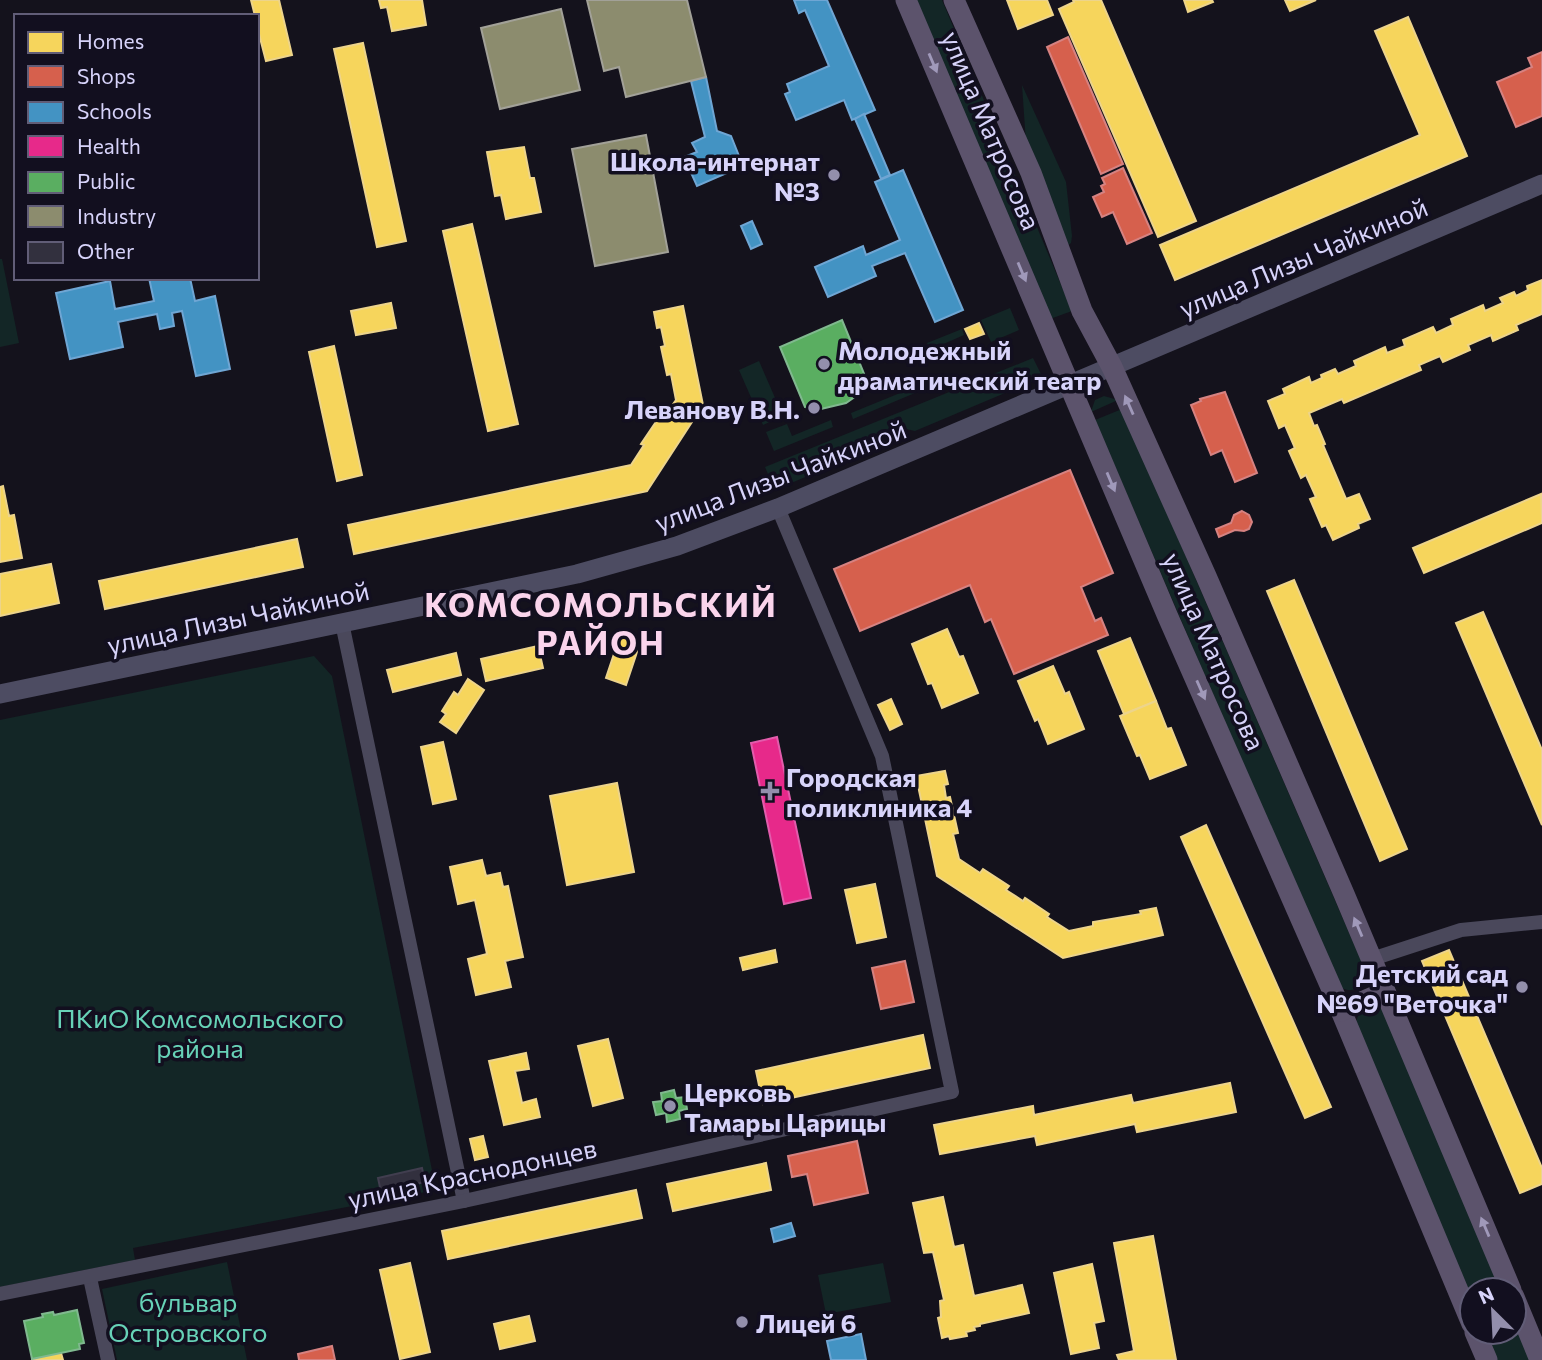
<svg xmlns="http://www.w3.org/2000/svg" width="1542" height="1360" font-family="Commissioner,sans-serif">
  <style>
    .green { fill: #132626 }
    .homes { fill: #f6d55c; stroke: #edd48b; stroke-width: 2 }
    .shops { fill: #d6604d; stroke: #d68281; stroke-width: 2 }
    .schools { fill: #4393c3; stroke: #6fa6d4; stroke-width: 2 }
    .health { fill: #e7298a; stroke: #e25cac; stroke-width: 2 }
    .public { fill: #5aae61; stroke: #80b98f; stroke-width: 2 }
    .industry { fill: #8c8c6e; stroke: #a2a198; stroke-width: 2 }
    .building { fill: #32303e; stroke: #413e4f; stroke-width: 2 }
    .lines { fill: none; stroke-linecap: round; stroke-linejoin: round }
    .minor { stroke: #4a485b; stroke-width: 14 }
    .secondary { stroke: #4d4c62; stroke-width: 19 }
    .primary { stroke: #5c536c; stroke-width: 21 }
    .oneway { fill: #a099ba }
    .poi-dot { fill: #938fac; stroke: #120f1f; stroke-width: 2.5 }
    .labels { text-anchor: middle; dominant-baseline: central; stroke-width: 7; stroke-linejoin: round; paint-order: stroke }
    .street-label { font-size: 26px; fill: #d7d3fa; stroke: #120f1f }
    .poi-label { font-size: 26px; font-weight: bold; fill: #d7d3fa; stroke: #120f1f; text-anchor: start }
    .park-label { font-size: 26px; fill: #67d2b7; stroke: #120f1f }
    .district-label { font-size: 33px; font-weight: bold; letter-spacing: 2px; fill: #fad4ec; stroke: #120f1f }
  </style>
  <rect width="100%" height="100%" fill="#14121c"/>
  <g class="green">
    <polygon points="913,0 942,0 1072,311 1050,319"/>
    <polygon points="1022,85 1066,182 1072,236 1071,243 1067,246 1027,157"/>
    <polygon points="0,259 2,259 19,343 0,347"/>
    <polygon points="1010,308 1019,330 991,342 981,320"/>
    <polygon points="962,329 964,335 930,350 927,343"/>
    <polygon points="1033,358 1041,374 1031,382 915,431 897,427 867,439 854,456 782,487 771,481 765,467"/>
    <polygon points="759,361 783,416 763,425 739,370"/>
    <polygon points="932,380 934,385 853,419 851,413"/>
    <polygon points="1104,396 1118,400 1091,412 1095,400"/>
    <path d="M1122,409L1367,974C1363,989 1353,994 1339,987L1095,420Z"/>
    <polygon points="831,420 833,427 774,451 766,432 787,424 792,436"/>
    <polygon points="314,656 332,676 436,1190 133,1248 135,1260 0,1287 0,720"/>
    <polygon points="1376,1005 1383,1008 1501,1290 1472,1290 1472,1301 1356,1022 1359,1013"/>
    <polygon points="227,1262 247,1360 117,1360 102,1289"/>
    <polygon points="883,1263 891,1302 826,1314 818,1275"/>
    <polygon points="1514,1322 1530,1360 1497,1360 1485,1332 1514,1332"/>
  </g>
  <g class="homes">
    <polygon points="251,0 279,0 292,55 266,61 257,26 257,16 255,16"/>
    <polygon points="379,0 422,0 426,25 392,31 387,7 381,8"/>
    <polygon points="1007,0 1047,0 1053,15 1018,29"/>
    <polygon points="1073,0 1101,0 1196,221 1158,237 1059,9 1074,2"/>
    <polygon points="1184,0 1212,0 1213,2 1188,12"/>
    <polygon points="1285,0 1316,0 1290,11"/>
    <polygon points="1408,17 1467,156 1175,280 1160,245 1420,135 1375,31"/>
    <polygon points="363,43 406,241 377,247 334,49"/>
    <polygon points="524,147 530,178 534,178 541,212 506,219 501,195 495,196 487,152"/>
    <polygon points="472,224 518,424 488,431 443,231"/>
    <polygon points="1542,280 1542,314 1516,325 1518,330 1493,341 1491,335 1468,345 1470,350 1443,362 1440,356 1419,365 1421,370 1344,403 1342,399 1309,413 1314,426 1317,425 1325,444 1323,445 1346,499 1359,494 1370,519 1358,524 1359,528 1333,540 1326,525 1322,527 1310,499 1316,497 1306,475 1301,478 1289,451 1295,448 1285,425 1279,428 1268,401 1285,394 1283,389 1309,377 1311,383 1322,378 1321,375 1335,369 1338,374 1356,366 1354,361 1385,347 1387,353 1405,346 1403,340 1433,327 1436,333 1453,325 1451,319 1483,305 1485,311 1503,303 1500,298 1514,292 1516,296 1528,290 1527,286"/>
    <polygon points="391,303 396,328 356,335 351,311"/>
    <polygon points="683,306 703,405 647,491 354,554 348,525 631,465 644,445 641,444 658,419 661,421 676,400 671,374 667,375 661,347 665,346 661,327 657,328 654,312"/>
    <polygon points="979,323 984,334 970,339 965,329"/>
    <polygon points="334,346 362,475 337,481 309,352"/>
    <polygon points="3,486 9,516 14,515 22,558 0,562 0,487"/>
    <polygon points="1541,494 1542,523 1424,573 1413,548"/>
    <polygon points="297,539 303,567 105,609 99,581"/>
    <polygon points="51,564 59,603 0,616 0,574"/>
    <polygon points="1294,580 1407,849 1380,861 1267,591"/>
    <polygon points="1483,612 1542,750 1542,825 1456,623"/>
    <polygon points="947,629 959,657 963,656 978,693 942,708 932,683 928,684 912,644"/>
    <polygon points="621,633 641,640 626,685 606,678"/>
    <polygon points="1130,638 1156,701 1124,714 1098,651"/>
    <polygon points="538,646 543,668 486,681 481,659"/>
    <polygon points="456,653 461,675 393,692 387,670"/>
    <polygon points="1053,666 1065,694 1069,692 1084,729 1048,744 1038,719 1035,721 1018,681"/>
    <polygon points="468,679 484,690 456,733 440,722 446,714 442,711 454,692 458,695"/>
    <polygon points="891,699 902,724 890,730 878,705"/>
    <polygon points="1156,701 1167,729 1171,728 1186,765 1150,779 1140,755 1137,756 1120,716"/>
    <polygon points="443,742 456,799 433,804 421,747"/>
    <polygon points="945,771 948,784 944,785 946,798 950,797 958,833 953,834 959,859 980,873 983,869 1009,886 1006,890 1023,901 1025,898 1049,914 1047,917 1069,931 1093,926 1093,922 1141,914 1140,911 1156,908 1163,935 1063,958 937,876 916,776"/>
    <polygon points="617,783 634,872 567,885 550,796"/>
    <polygon points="1206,825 1331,1107 1305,1118 1181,837"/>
    <polygon points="482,860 486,876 500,873 503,887 508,886 523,957 505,961 511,987 476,995 468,959 487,954 475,900 458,904 450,867"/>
    <polygon points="875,884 886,937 857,943 845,890"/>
    <polygon points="775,950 777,962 743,970 740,958"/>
    <polygon points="1449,950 1542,1168 1542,1184 1520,1193 1422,961"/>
    <polygon points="923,1035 930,1068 763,1104 756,1071"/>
    <polygon points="608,1039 623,1098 593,1106 578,1046"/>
    <polygon points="526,1053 529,1069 515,1071 522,1103 536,1099 540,1117 504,1125 489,1061"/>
    <polygon points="1230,1083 1236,1112 1137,1132 1135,1124 1037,1145 1035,1136 940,1154 934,1125 1033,1106 1034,1115 1131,1095 1133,1103"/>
    <polygon points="483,1136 488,1157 475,1160 470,1139"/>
    <polygon points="766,1163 771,1190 673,1211 667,1184"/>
    <polygon points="636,1190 642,1218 448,1259 442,1231"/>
    <polygon points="943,1197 954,1247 963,1245 974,1296 1022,1285 1029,1313 980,1324 980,1326 974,1327 975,1330 966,1332 967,1336 950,1339 949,1336 942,1338 938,1318 941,1317 940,1301 944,1300 933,1252 924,1253 913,1203"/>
    <polygon points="1153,1236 1176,1360 1119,1360 1117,1355 1134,1351 1114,1243"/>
    <polygon points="410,1263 430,1352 400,1359 380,1270"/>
    <polygon points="1092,1264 1104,1321 1094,1323 1099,1348 1071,1354 1054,1273"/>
    <polygon points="529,1316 535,1341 500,1349 494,1324"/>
    <polygon points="61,1353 63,1360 32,1360 32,1359"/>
  </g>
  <g class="shops">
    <polygon points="1068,37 1123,164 1101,174 1047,47"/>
    <polygon points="1542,52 1542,116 1516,127 1497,82 1532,67 1528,58"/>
    <polygon points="1123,168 1152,233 1127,244 1113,212 1102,217 1093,197 1104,192 1101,186 1105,184 1102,178"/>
    <polygon points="1225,392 1257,473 1235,482 1222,450 1211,455 1191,405 1201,401 1200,399"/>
    <polygon points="1070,470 1113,573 1081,587 1095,621 1101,618 1108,635 1014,674 991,619 985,622 970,585 860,631 834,569"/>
    <polygon points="1242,511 1249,515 1252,522 1249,529 1244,531 1235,530 1219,537 1216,529 1231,523 1234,515"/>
    <polygon points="905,961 914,1002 881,1009 872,968"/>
    <polygon points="857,1141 868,1193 814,1205 807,1174 792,1177 788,1156"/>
    <polygon points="332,1346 335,1360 299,1360 298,1354"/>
  </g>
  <g class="schools">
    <polygon points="794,0 827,0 875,110 852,120 844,100 796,120 785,94 790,92 787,84 829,66 805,10 799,13"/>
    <polygon points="706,77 717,131 731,136 743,166 697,186 684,157 697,152 692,143 705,137 691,81"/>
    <polygon points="864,114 890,175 881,179 855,119"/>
    <polygon points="903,170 963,310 935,322 905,253 872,266 876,276 828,297 815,267 863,246 866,255 900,240 875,182"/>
    <polygon points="752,221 762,244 751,249 741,226"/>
    <polygon points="149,278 190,278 195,301 215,296 230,369 196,376 182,311 172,313 174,326 160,329 157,314 118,322 123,347 70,359 56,293 110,281 115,309 154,301"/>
    <polygon points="791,1223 795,1236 774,1242 771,1229"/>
    <polygon points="861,1334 866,1360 831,1360 827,1341"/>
  </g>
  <polygon class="health" points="777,737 811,898 784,904 751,743"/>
  <g class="public">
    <polygon points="842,320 867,381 863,391 846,403 821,409 805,407 780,347"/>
    <polygon points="674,1090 676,1098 685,1097 687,1109 679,1111 680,1119 667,1122 666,1113 656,1115 653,1102 662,1101 661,1093"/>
    <polygon points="77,1310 84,1343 79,1344 80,1349 32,1359 24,1321 43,1317 42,1314 53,1312 54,1315"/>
  </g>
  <g class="industry">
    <polygon points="587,0 687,0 706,77 626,97 619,67 604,71"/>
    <polygon points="561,9 580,90 500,109 481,28"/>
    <polygon points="646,135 668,252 595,266 572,149"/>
  </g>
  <polygon class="building" points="422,1168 425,1182 381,1192 378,1178"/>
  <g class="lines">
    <g class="minor">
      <polyline points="342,623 464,1201"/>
      <polyline points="1372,959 1461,930 1542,922"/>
      <polyline points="90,1278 108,1360"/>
      <polyline points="0,1294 464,1201 952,1092 882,756 778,508"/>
    </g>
    <polyline class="secondary" points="0,694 577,574 677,546 778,508 1542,184"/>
    <g class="primary">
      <polyline points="906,0 1168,617 1334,994 1472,1324"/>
      <polyline points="954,0 1031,173 1082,311 1112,367 1206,576 1344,894 1511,1290"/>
      <polyline points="1341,1011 1385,992"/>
      <polyline points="1514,1297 1540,1360"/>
      <polyline points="1475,1332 1487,1360"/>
    </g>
  </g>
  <defs><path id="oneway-solid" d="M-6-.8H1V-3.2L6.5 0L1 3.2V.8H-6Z" transform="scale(1.75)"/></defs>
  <g class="oneway">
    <use href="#oneway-solid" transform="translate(933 63) rotate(67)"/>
    <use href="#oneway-solid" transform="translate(1022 272) rotate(67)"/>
    <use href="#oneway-solid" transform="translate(1129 405) rotate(-114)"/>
    <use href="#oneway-solid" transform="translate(1111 482) rotate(67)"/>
    <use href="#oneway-solid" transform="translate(1201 690) rotate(66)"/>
    <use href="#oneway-solid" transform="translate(1358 927) rotate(-113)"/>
    <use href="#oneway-solid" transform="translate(1485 1227) rotate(-113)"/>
  </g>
  <g class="poi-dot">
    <circle cx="834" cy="175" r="7"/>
    <circle cx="824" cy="364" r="7"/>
    <circle cx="814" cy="408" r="7"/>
    <path d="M766.5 780.5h7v7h7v7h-7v7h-7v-7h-7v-7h7z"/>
    <circle cx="1522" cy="987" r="7"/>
    <circle cx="670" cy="1106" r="7"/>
    <circle cx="742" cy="1322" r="7"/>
  </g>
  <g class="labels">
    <g class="street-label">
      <text transform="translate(992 130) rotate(67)">улица Матросова</text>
      <text transform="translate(1303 257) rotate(-23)">улица Лизы Чайкиной</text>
      <text transform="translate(780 475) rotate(-21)">улица Лизы Чайкиной</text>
      <text transform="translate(238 617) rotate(-12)">улица Лизы Чайкиной</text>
      <text transform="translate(1215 651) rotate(66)">улица Матросова</text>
      <text transform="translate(472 1173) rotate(-12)">улица Краснодонцев</text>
    </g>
    <g class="poi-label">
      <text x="820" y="160" text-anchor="end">Школа-интернат<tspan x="820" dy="30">№3</tspan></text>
      <text x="838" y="349">Молодежный<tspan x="838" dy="30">драматический театр</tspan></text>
      <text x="800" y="408" text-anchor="end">Леванову В.Н.</text>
      <text x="786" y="776">Городская<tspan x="786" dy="30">поликлиника 4</tspan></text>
      <text x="1508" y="972" text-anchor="end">Детский сад<tspan x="1508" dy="30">№69 "Веточка"</tspan></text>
      <text x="684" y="1091">Церковь<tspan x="684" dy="30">Тамары Царицы</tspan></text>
      <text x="756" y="1322">Лицей 6</text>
    </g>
    <g class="park-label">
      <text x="200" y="1017">ПКиО Комсомольского<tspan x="200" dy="30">района</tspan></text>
      <text x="188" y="1301">бульвар<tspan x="188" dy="30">Островского</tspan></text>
    </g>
    <g class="district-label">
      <text x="601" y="603">КОМСОМОЛЬСКИЙ<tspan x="601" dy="38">РАЙОН</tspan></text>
    </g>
  </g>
  <rect x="14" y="14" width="245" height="266" fill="#120f1f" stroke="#615d77" stroke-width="2"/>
  <rect x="28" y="32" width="35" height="21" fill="#f6d55c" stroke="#615d77" stroke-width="2"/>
  <text x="77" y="49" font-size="21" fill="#d7d3fa">Homes</text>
  <rect x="28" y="66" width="35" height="21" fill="#d6604d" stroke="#615d77" stroke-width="2"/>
  <text x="77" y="84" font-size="21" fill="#d7d3fa">Shops</text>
  <rect x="28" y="102" width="35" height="21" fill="#4393c3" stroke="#615d77" stroke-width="2"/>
  <text x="77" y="119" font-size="21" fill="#d7d3fa">Schools</text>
  <rect x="28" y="136" width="35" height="21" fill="#e7298a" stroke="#615d77" stroke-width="2"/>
  <text x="77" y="154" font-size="21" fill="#d7d3fa">Health</text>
  <rect x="28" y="172" width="35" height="21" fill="#5aae61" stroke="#615d77" stroke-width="2"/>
  <text x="77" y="189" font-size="21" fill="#d7d3fa">Public</text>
  <rect x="28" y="206" width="35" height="21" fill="#8c8c6e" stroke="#615d77" stroke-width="2"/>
  <text x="77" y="224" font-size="21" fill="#d7d3fa">Industry</text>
  <rect x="28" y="242" width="35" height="21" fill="#32303e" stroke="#615d77" stroke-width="2"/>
  <text x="77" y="259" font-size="21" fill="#d7d3fa">Other</text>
  <g transform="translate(1493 1311) rotate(336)"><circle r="33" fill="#120f1f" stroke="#615d77" stroke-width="2"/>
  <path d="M0-5L12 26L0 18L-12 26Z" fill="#938fac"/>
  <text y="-10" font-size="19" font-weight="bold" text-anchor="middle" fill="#d7d3fa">N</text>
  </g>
</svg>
